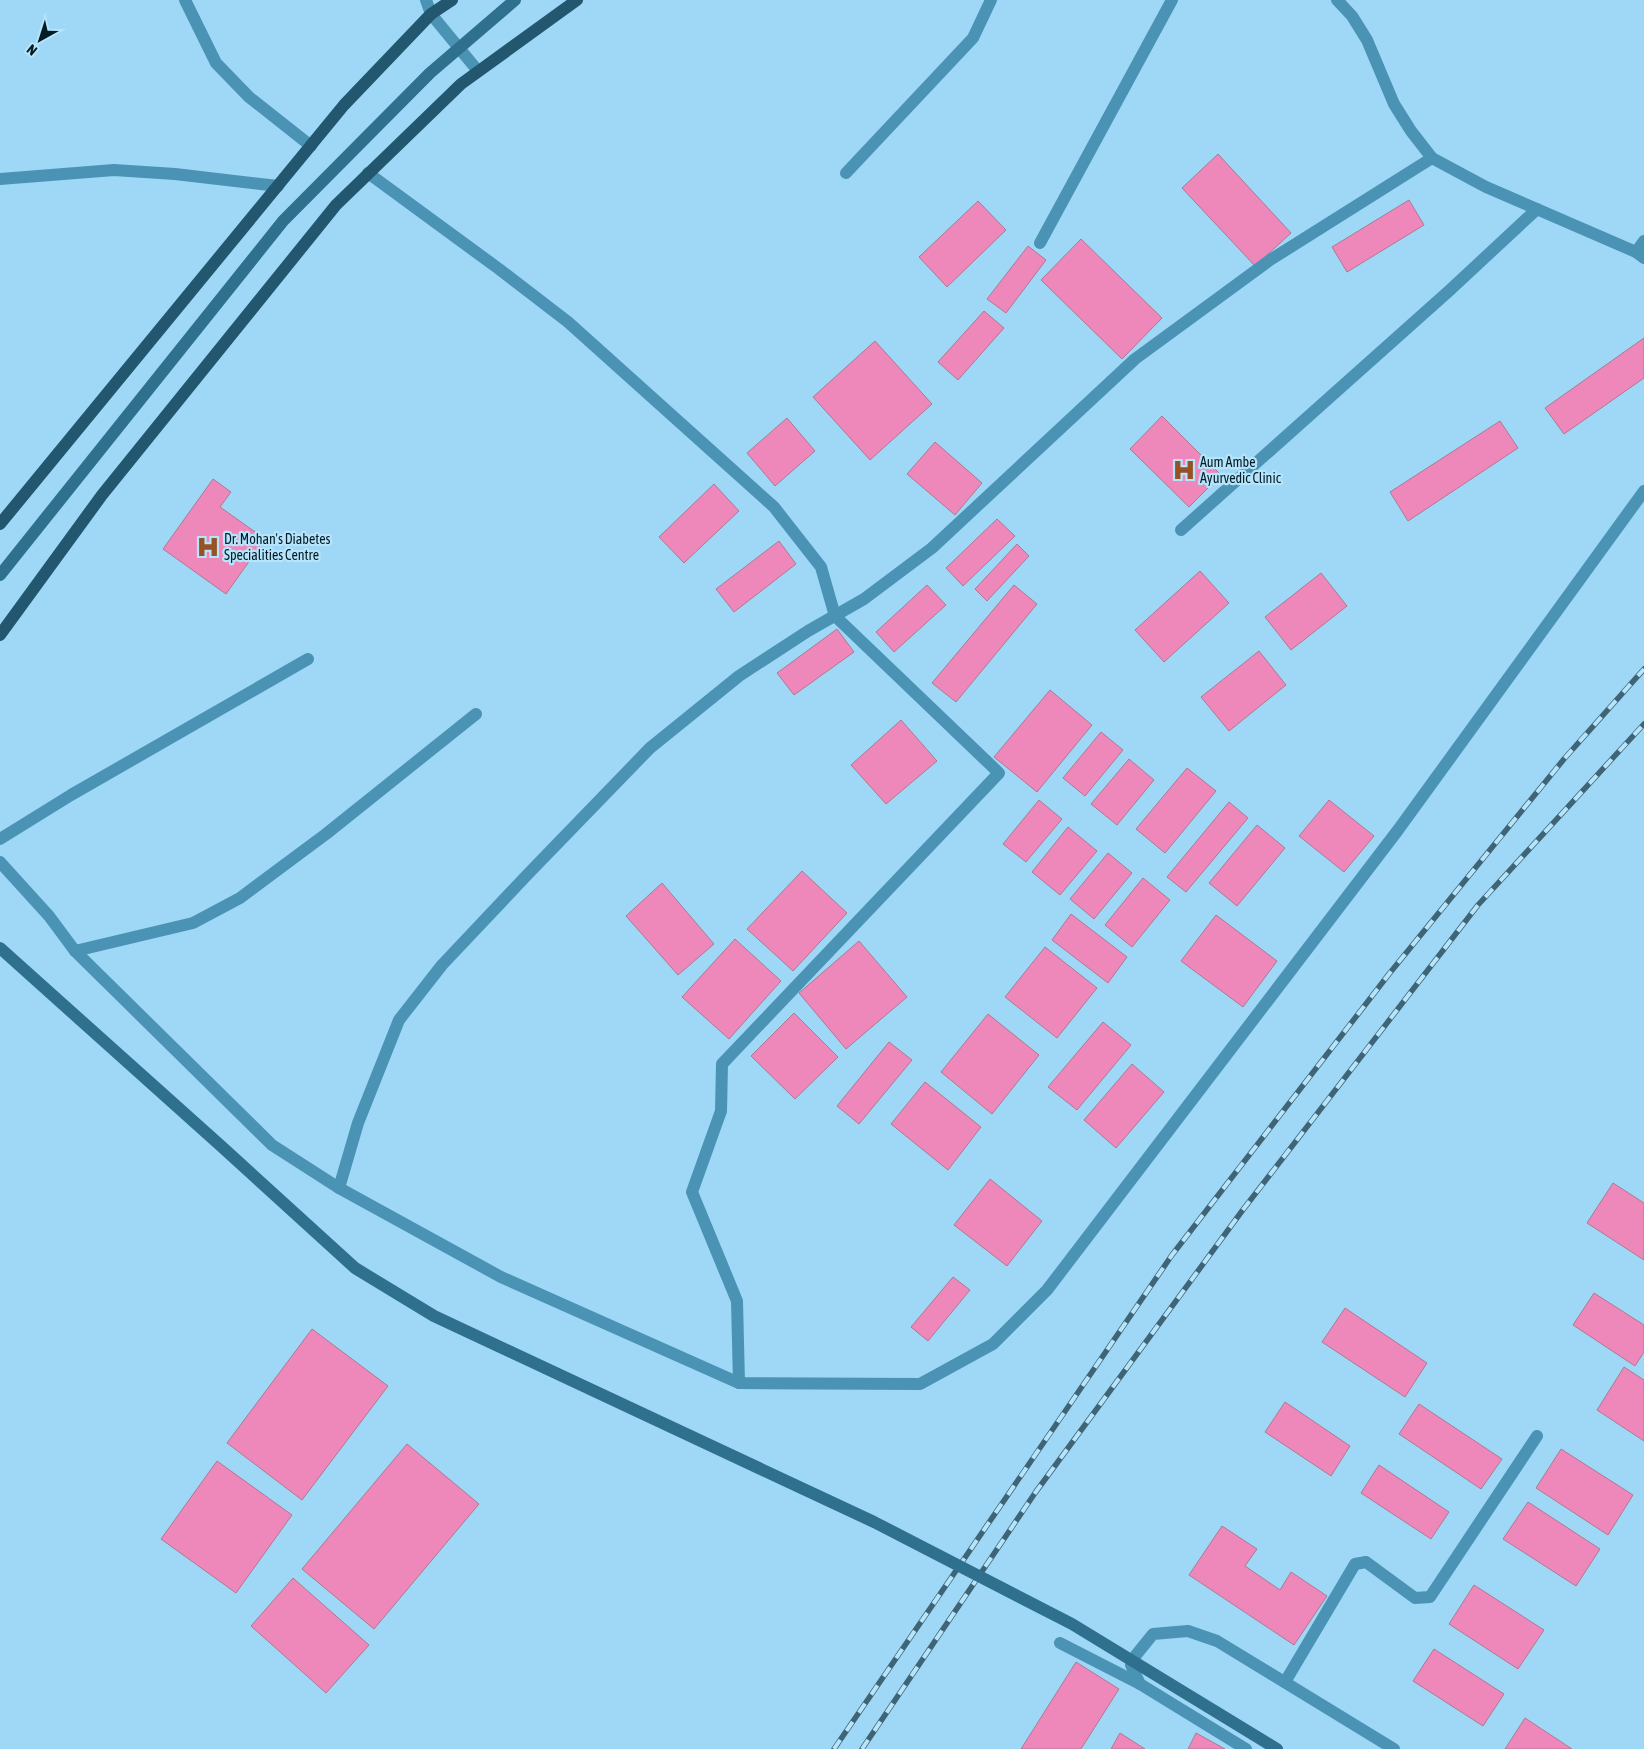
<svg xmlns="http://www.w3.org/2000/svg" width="1644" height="1749" font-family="'Asap Condensed',sans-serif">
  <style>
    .building { fill: #ef88ba; stroke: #ad7991 }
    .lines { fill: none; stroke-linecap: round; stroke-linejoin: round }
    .lane { stroke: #4a93b5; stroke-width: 12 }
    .street { stroke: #4a93b5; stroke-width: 12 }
    .primary { stroke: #23576f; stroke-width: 12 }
    .rail-casing { stroke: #3f6475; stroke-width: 5.5 }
    .rail { stroke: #b6e4fb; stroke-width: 4; stroke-dasharray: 11; stroke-linecap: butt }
    .secondary-bridge { stroke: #2f708e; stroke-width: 12 }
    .labels { text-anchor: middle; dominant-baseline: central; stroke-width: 4.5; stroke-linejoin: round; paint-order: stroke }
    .poi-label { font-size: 14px; fill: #041c26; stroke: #b6e4fb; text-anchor: start }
  </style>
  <rect width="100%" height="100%" fill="#9ed8f6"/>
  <g class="building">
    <polygon points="1218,154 1291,233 1255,266 1182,188"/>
    <polygon points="1409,200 1424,225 1347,272 1332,247"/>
    <polygon points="978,201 1006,230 947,287 919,257"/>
    <polygon points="1081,239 1162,318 1122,359 1041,280"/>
    <polygon points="1028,246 1046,260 1006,313 987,299"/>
    <polygon points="984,311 1004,328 958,380 938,362"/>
    <polygon points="1644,338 1644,378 1564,434 1545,408"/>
    <polygon points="875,341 932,404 870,460 813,397"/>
    <polygon points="1162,416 1221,475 1189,507 1130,449"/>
    <polygon points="787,418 815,451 775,486 747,453"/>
    <polygon points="1500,421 1518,448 1408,521 1390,492"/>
    <polygon points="935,442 982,483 955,515 907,474"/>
    <polygon points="213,479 231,492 220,507 265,539 226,594 163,549"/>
    <polygon points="714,484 739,511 684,563 659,537"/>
    <polygon points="997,519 1015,536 963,586 946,568"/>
    <polygon points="779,541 796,564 734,612 716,589"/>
    <polygon points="1017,544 1029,556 987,601 975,589"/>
    <polygon points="1200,571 1229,603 1164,662 1135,630"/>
    <polygon points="1321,573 1347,606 1291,650 1265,617"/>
    <polygon points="927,585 946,605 894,652 876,632"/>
    <polygon points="1014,585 1037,604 956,702 932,683"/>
    <polygon points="837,629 854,652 794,695 777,673"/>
    <polygon points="1259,651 1286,685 1229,731 1201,697"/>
    <polygon points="1050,690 1092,725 1037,792 994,757"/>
    <polygon points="901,720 937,761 886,804 851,765"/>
    <polygon points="1101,732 1123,750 1085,796 1063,778"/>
    <polygon points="1129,759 1154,780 1117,825 1091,804"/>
    <polygon points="1187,768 1216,791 1165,853 1136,829"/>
    <polygon points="1039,800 1062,819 1026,862 1003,844"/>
    <polygon points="1329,800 1374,836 1344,872 1299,836"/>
    <polygon points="1229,802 1248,818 1186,892 1167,877"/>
    <polygon points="1257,825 1285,848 1237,906 1209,883"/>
    <polygon points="1068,827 1097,851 1060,895 1032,872"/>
    <polygon points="1108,853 1132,873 1094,919 1070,899"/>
    <polygon points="802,871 847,913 793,971 747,929"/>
    <polygon points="1143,878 1170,900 1132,947 1105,925"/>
    <polygon points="662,883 714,944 678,975 626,916"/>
    <polygon points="1071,914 1127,957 1108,983 1052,940"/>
    <polygon points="1216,915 1277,961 1243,1007 1181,961"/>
    <polygon points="735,939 781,981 729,1039 682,997"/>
    <polygon points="859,941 907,997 846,1049 799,993"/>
    <polygon points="1045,947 1097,988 1057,1038 1005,997"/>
    <polygon points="794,1013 838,1057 795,1099 751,1056"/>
    <polygon points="988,1014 1039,1055 992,1114 941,1072"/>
    <polygon points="1103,1022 1131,1045 1077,1110 1048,1087"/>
    <polygon points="889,1042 912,1060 859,1124 837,1106"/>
    <polygon points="1132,1064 1164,1092 1116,1148 1084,1120"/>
    <polygon points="925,1082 981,1127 948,1170 891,1124"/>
    <polygon points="990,1179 1042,1221 1007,1266 954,1225"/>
    <polygon points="1613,1183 1644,1203 1644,1260 1587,1223"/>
    <polygon points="953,1277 970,1290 928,1341 911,1327"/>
    <polygon points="1594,1293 1644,1325 1644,1352 1635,1366 1573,1325"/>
    <polygon points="1345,1308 1427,1363 1405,1397 1322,1342"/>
    <polygon points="312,1329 388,1386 302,1500 227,1443"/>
    <polygon points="1624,1367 1644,1380 1644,1441 1597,1410"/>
    <polygon points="1285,1402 1350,1446 1331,1476 1265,1432"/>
    <polygon points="1419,1404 1502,1459 1481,1489 1399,1434"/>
    <polygon points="407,1444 479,1504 374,1629 302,1569"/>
    <polygon points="1561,1449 1633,1495 1608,1535 1536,1488"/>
    <polygon points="217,1461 292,1515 236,1593 161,1539"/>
    <polygon points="1379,1465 1449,1512 1431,1539 1361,1493"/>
    <polygon points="1528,1502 1600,1549 1576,1586 1503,1539"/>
    <polygon points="1222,1526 1257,1549 1245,1566 1280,1590 1291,1572 1327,1596 1294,1645 1189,1575"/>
    <polygon points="293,1578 369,1645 326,1693 251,1626"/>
    <polygon points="1474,1585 1544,1630 1518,1669 1449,1624"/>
    <polygon points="1434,1649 1504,1694 1483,1726 1413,1681"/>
    <polygon points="1076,1662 1119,1689 1081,1749 1021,1749"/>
    <polygon points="1525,1718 1572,1749 1505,1749"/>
    <polygon points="1120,1733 1145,1749 1111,1749"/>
    <polygon points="1196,1733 1225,1749 1188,1749"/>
  </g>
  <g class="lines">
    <g class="lane">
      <polyline points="185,0 216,63 249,97 311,146"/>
      <polyline points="0,839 71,795 308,659"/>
      <polyline points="1285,1682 1355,1564 1366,1562 1415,1598 1430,1597 1537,1436"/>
    </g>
    <g class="street">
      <polyline points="426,0 431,14 478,71"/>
      <polyline points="1432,158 1486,187 1636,252"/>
      <polyline points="368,173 499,269 568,322 774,507 821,567 835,616 999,773 722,1064 721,1111 692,1192 737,1301 739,1383"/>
      <polyline points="846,173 973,38 991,0"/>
      <polyline points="0,179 114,170 175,174 278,186"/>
      <polyline points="1644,241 1636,252 1644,258"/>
      <polyline points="1040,243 1172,0"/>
      <polyline points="1181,530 1450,290 1537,209"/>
      <polyline points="0,862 49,916 75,951 272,1145 339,1188 501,1277 739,1383 920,1384 993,1344 1047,1290 1398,830 1644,491"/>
      <polyline points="75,951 193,923 240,898 326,834 476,714"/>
      <polyline points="339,1188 358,1123 399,1020 442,965 527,875 650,748 739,676 808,631 864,599 932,548 1135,359 1270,260 1432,158 1411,131 1394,104 1367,40 1352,16 1337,0"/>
      <polyline points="1060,1643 1140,1684 1246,1749"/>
      <polyline points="1140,1684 1131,1665 1136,1655 1153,1634 1188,1631 1217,1641 1394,1749"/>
    </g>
    <g class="primary">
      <polyline points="0,524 344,105 431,14 452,0"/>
      <polyline points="0,635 102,495 336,205 461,84 577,0"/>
    </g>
    <defs>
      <g id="rail">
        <polyline points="834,1749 1172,1255 1389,974 1564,759 1644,669"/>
        <polyline points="862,1749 1035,1493 1242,1211 1478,905 1644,724"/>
      </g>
    </defs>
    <use href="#rail" class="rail-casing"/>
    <use href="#rail" class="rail"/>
    <g class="secondary-bridge">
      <polyline points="0,575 283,221 430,73 515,0"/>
      <polyline points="0,948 221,1146 355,1268 434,1316 874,1522 1072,1624 1277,1749"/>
    </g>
  </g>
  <defs>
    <symbol id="hospital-bare" viewBox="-9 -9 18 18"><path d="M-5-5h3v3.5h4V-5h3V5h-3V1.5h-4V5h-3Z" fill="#965125" stroke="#b6e4fb" stroke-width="2.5" paint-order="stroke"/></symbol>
  </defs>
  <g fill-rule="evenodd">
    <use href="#hospital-bare" x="1168" y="454" width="32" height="32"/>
    <use href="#hospital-bare" x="192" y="531" width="32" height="32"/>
  </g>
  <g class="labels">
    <g class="poi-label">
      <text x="1200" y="462">Aum Ambe<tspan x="1200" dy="16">Ayurvedic Clinic</tspan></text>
      <text x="224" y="539">Dr. Mohan's Diabetes<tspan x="224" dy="16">Specialities Centre</tspan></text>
    </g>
  </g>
  <g transform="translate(40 40) rotate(219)" stroke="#b6e4fb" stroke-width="4" paint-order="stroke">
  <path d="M0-4L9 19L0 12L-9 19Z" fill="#041c26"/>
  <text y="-8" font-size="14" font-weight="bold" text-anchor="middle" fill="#041c26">N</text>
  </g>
</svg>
